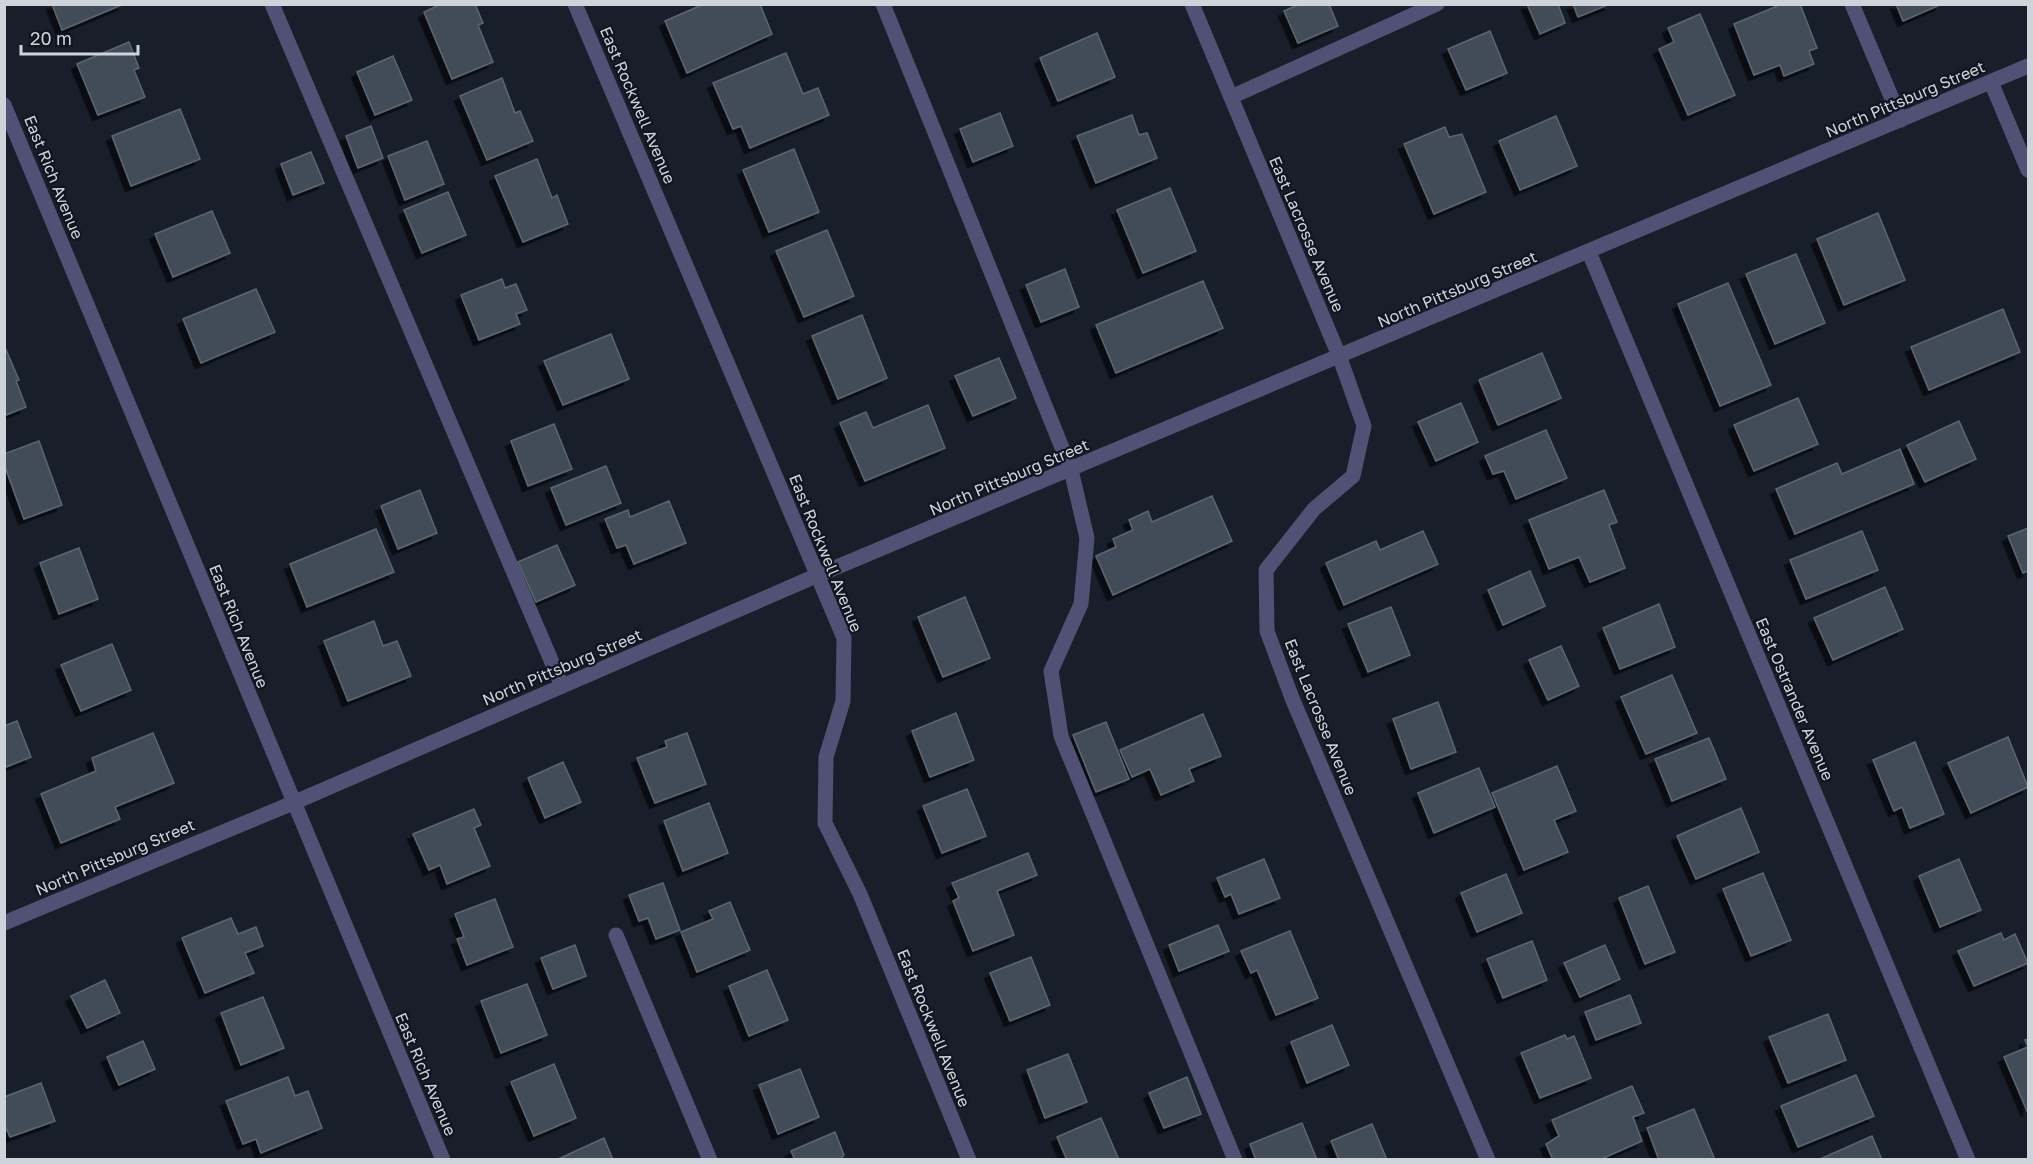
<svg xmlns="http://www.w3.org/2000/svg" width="2033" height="1164" font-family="'Golos Text',sans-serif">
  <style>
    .building { fill: #434c58; stroke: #5c6572; stroke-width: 1.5; filter: url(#shadow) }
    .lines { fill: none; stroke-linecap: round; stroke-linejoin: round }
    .minor { stroke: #505174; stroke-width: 15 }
    .labels { text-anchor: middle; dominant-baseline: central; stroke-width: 4.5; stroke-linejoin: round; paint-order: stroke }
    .street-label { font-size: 16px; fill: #cfd4db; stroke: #0f1620 }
  </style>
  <defs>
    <filter id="shadow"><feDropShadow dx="-5.5" dy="5.5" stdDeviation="0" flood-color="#0009"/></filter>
  </defs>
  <rect width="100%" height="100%" fill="#181f2a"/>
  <g class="building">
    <polygon points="52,4 124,4 62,30"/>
    <polygon points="441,4 475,4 483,23 478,25 493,62 452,79 424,12"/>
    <polygon points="704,4 760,4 772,34 687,73 665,21"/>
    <polygon points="1300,4 1329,4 1338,26 1298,43 1284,11"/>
    <polygon points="1527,4 1558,4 1565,23 1540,34"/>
    <polygon points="1573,4 1610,4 1578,17"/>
    <polygon points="1782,4 1800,4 1817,48 1809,51 1814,64 1784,76 1780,65 1754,75 1734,24"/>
    <polygon points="1896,4 1942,4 1903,21"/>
    <polygon points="1700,14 1735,95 1688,115 1659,49 1674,42 1668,28"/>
    <polygon points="1490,31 1507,73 1466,90 1448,49"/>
    <polygon points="1097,33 1115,77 1058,101 1040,58"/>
    <polygon points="129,42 139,68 134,70 145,97 98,115 77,64"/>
    <polygon points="786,53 803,94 818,88 829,115 750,148 741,126 733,129 713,83"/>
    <polygon points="393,56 412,100 375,115 357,72"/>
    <polygon points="502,78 515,113 520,111 533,141 487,160 460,96"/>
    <polygon points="180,109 200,159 131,186 112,136"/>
    <polygon points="1000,113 1013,146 973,162 960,129"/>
    <polygon points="1132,115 1139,135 1147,133 1157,158 1096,183 1077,136"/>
    <polygon points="1556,116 1577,166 1520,190 1499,141"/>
    <polygon points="371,126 383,158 358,168 346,136"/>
    <polygon points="1445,127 1449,137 1462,134 1486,192 1434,214 1404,144"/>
    <polygon points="427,141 444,184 405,200 388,156"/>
    <polygon points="794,149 819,212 769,232 743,170"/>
    <polygon points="311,152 324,183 293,195 281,164"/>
    <polygon points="537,159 552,198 557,195 568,224 523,242 495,176"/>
    <polygon points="1170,188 1196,251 1143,273 1117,210"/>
    <polygon points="448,192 466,235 422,253 404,210"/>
    <polygon points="212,211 230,253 173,277 155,234"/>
    <polygon points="1878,213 1905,280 1844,305 1817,239"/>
    <polygon points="827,230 854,296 804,317 776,251"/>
    <polygon points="1796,254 1825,323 1775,344 1746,274"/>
    <polygon points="1065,269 1079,307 1041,322 1026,285"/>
    <polygon points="502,279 505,288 516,284 527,310 516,314 520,324 479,340 461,295"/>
    <polygon points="1203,281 1223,328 1116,373 1096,325"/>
    <polygon points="1728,283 1771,385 1720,406 1678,304"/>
    <polygon points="256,289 275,332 201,363 183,319"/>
    <polygon points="2003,309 2020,352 1929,390 1911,347"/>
    <polygon points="862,315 887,378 838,399 812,336"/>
    <polygon points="611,334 629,379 563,405 544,361"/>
    <polygon points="4,345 19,380 16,381 26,407 4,416"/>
    <polygon points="1542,353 1561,398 1498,425 1479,380"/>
    <polygon points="999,358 1016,398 973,416 955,376"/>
    <polygon points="1798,398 1818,444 1754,471 1734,425"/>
    <polygon points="1461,403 1478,442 1436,461 1418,422"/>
    <polygon points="928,405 945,448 865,481 840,423 866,412 873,428"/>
    <polygon points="1959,421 1976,459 1925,482 1907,445"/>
    <polygon points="554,424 572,469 528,486 511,441"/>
    <polygon points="1546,430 1567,478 1516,499 1504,471 1493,474 1485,456"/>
    <polygon points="39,441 62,505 24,519 4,464 4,454"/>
    <polygon points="1900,449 1914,484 1795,534 1776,489 1837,463 1842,474"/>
    <polygon points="606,466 621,503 566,525 551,488"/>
    <polygon points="420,490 437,533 398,549 381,506"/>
    <polygon points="1604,490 1617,522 1609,525 1625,568 1590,582 1579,557 1549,569 1529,520"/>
    <polygon points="1212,496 1232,541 1113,595 1096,556 1116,547 1113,539 1133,530 1129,520 1148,511 1152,522"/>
    <polygon points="669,501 686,543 634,564 626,545 617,548 605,519 628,510 630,517"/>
    <polygon points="2028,528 2028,571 2023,573 2008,536"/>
    <polygon points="376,529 394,572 307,607 290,564"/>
    <polygon points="1423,531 1438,564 1344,605 1326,563 1376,541 1380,550"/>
    <polygon points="1862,531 1878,570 1806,599 1790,560"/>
    <polygon points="557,545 575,585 536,602 518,562"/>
    <polygon points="79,548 98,599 59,614 40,563"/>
    <polygon points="1530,571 1545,606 1503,625 1488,590"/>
    <polygon points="1885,587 1903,629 1833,660 1814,618"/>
    <polygon points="965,597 990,658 943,677 918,617"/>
    <polygon points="1659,604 1675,647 1620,669 1603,628"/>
    <polygon points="1391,607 1410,655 1368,672 1348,624"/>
    <polygon points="374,621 383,646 397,641 411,676 348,701 324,641"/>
    <polygon points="112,644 131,690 81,711 61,665"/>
    <polygon points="1561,646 1579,686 1548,700 1529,660"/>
    <polygon points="1672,675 1697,733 1646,754 1621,697"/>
    <polygon points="1438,702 1456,752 1411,769 1393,719"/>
    <polygon points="956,713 974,760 930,777 912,731"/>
    <polygon points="1203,714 1221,756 1189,769 1194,781 1161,795 1150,769 1132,777 1120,750"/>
    <polygon points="17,721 31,757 4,768 4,726"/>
    <polygon points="1106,722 1129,779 1096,792 1073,735"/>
    <polygon points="153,733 174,783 115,807 120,819 61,843 41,794 96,771 92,758"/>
    <polygon points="687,733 706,784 655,803 637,758 667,747 665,741"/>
    <polygon points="2008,737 2028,787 1971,813 1948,763"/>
    <polygon points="1709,738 1726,779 1672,801 1655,759"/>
    <polygon points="1915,742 1944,814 1910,828 1902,807 1894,811 1873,760"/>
    <polygon points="563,762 581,802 545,818 528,778"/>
    <polygon points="1557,766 1576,811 1554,820 1568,852 1524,870 1492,793"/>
    <polygon points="1479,768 1495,807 1434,833 1418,793"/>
    <polygon points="967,789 986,836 942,853 923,806"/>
    <polygon points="709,803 728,853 683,871 664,821"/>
    <polygon points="1741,808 1759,852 1696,879 1677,836"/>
    <polygon points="474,809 481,825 474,828 490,866 447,884 440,865 429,870 413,834"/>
    <polygon points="1028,853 1037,875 997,891 1014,935 973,951 953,901 959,898 952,883"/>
    <polygon points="1264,859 1280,898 1239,914 1231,894 1225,897 1217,878"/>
    <polygon points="1959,859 1981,910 1940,927 1919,876"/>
    <polygon points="1763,873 1791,940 1751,956 1723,889"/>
    <polygon points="1506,874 1522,913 1477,932 1461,893"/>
    <polygon points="663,883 680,930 656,939 648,918 639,921 629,895"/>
    <polygon points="1648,886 1675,952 1645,964 1619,898"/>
    <polygon points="495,899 513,947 467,965 457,939 464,937 455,914"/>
    <polygon points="730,902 750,950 697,972 681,932 713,919 709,911"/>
    <polygon points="231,918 238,934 256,927 263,946 245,953 254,973 205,993 182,938"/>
    <polygon points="1218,925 1229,951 1179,971 1169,945"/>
    <polygon points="1290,931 1318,998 1276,1015 1257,970 1251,973 1241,951"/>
    <polygon points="2001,933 2004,940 2015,934 2028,963 1974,986 1958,951"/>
    <polygon points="1532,941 1547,980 1503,998 1487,959"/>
    <polygon points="575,945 586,976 553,989 541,958"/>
    <polygon points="1605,945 1620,979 1580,997 1564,963"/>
    <polygon points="1031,957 1050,1005 1010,1021 990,973"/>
    <polygon points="767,970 788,1020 749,1036 729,986"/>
    <polygon points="105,980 120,1013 87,1028 71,996"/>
    <polygon points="527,984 547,1035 501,1053 481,1001"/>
    <polygon points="1630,995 1641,1023 1596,1040 1585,1012"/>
    <polygon points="263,997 284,1048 241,1065 221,1013"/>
    <polygon points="1828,1014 1846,1060 1788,1083 1769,1037"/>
    <polygon points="1332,1025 1349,1065 1307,1083 1291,1042"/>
    <polygon points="1565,1035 1567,1039 1574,1036 1591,1078 1540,1098 1521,1053"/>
    <polygon points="2028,1039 2028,1110 2027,1111 2004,1057 2028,1047 2025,1040"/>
    <polygon points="143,1041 155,1069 119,1085 107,1057"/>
    <polygon points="1068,1054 1087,1102 1045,1118 1027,1070"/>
    <polygon points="554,1064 576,1118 534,1136 511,1082"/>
    <polygon points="800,1069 819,1117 778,1134 759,1085"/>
    <polygon points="1856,1075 1874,1116 1798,1147 1781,1106"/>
    <polygon points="288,1077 295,1096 308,1091 322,1128 261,1153 256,1139 243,1144 226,1101"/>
    <polygon points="1187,1077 1201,1114 1164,1128 1149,1093"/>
    <polygon points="41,1083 55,1121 10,1137 4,1123 4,1097"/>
    <polygon points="1632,1086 1644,1113 1633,1117 1642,1141 1599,1160 1553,1160 1546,1144 1559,1136 1552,1120"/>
    <polygon points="1694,1109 1715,1160 1659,1160 1647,1128"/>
    <polygon points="1101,1118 1119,1160 1067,1160 1057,1137"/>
    <polygon points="1302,1123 1317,1160 1256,1160 1250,1144"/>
    <polygon points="1372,1124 1387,1160 1339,1160 1331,1141"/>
    <polygon points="835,1132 844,1155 840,1160 795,1160 791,1151"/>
    <polygon points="1872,1136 1882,1160 1818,1160"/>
    <polygon points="604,1138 613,1160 556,1160"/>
  </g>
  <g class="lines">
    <g class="minor">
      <polyline points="272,4 562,686"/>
      <polyline points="575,4 844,638 843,701 826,757 825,823 860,894 969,1160"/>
      <polyline points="883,4 1071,470 1087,538 1081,604 1051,671 1061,736 1235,1160"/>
      <polyline points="1192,4 1340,358 1364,426 1353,476 1314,509 1266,570 1267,631 1292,698 1488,1160"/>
      <polyline points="1852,4 1901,120"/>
      <polyline points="1991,82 2028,170"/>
      <polyline points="1231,97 1437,4"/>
      <polyline points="4,105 443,1160"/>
      <polyline points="1589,252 1968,1160"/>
      <polyline points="4,923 293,803 818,575 2028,66"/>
      <polyline points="616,935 710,1160"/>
    </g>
  </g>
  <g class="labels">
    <g class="street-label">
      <text transform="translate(1905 99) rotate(-23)">North Pittsburg Street</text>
      <text transform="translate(638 105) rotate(67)">East Rockwell Avenue</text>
      <text transform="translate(54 177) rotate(68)">East Rich Avenue</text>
      <text transform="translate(1307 234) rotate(67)">East Lacrosse Avenue</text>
      <text transform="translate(1457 289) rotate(-23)">North Pittsburg Street</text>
      <text transform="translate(1009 477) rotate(-23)">North Pittsburg Street</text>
      <text transform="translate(826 553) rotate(68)">East Rockwell Avenue</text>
      <text transform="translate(239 626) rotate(68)">East Rich Avenue</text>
      <text transform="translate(562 667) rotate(-23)">North Pittsburg Street</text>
      <text transform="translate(1795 699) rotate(67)">East Ostrander Avenue</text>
      <text transform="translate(1321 717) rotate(68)">East Lacrosse Avenue</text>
      <text transform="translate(115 857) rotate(-23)">North Pittsburg Street</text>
      <text transform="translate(934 1028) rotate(68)">East Rockwell Avenue</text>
      <text transform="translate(426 1074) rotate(67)">East Rich Avenue</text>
    </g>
  </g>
  <rect width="2033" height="1164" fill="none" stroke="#cfd4db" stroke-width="12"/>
  <path d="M21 45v9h117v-9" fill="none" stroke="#cfd4db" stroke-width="3"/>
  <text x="30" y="45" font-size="18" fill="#cfd4db" stroke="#0f1620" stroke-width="4.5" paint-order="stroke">20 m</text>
</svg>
